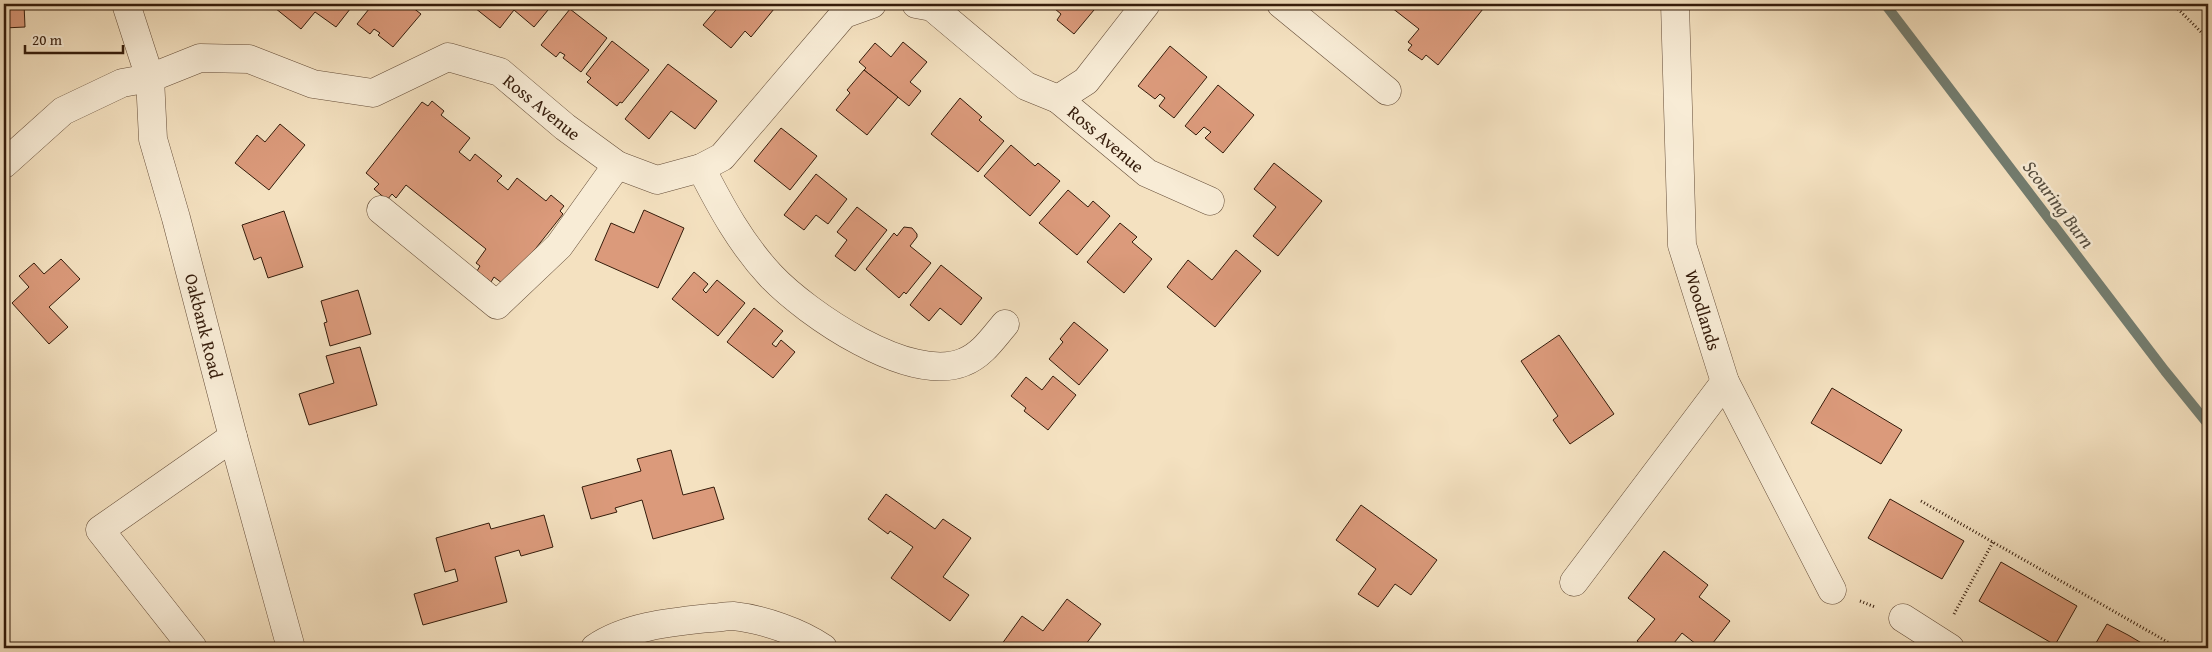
<svg xmlns="http://www.w3.org/2000/svg" width="2212" height="652" font-family="'Gentium Book Plus',serif">
  <style>
    .lines { fill: none; stroke-linecap: round; stroke-linejoin: round }
    .stream { stroke: #737d70; stroke-width: 10 }
    .building { fill: #db9a7b; stroke: #351c0b }
    .minor-casing { stroke: #654d38; stroke-width: 29 }
    .path { stroke: #351c0b; stroke-width: 3; stroke-dasharray: 1 2.5; stroke-linecap: butt }
    .minor { stroke: #f8ecd6; stroke-width: 28 }
    .labels { text-anchor: middle; dominant-baseline: central; stroke-width: 5; stroke-linejoin: round; paint-order: stroke }
    .street-label { font-size: 18px; fill: #351c0b; stroke: #f8ecd6 }
    .water-label { font-size: 19px; font-style: italic; fill: #544c3e; stroke: #f8ecd6 }
  </style>
  <rect width="100%" height="100%" fill="#f4e1c0"/>
  <filter id="stains"><feTurbulence type="fractalNoise" baseFrequency=".004" numOctaves="4"/><feColorMatrix values="0 0 0 0 .2 0 0 0 0 .09 0 0 0 0 .02 0 0 0 .5 -.17"/></filter>
  <radialGradient id="worn" r=".72"><stop offset=".6" stop-color="#630" stop-opacity="0"/><stop offset="1" stop-color="#630" stop-opacity=".3"/></radialGradient>
  <g class="lines">
    <polyline class="stream" points="1885,4 2165,371 2208,424"/>
  </g>
  <g class="building">
    <polygon points="4,4 24,4 25,27 4,28"/>
    <polygon points="270,4 354,4 336,27 315,12 301,29"/>
    <polygon points="373,4 408,4 421,14 393,47 378,35 380,33 374,29 370,34 357,24"/>
    <polygon points="470,4 553,4 534,27 514,10 500,28"/>
    <polygon points="721,4 768,4 774,9 751,37 745,31 731,48 703,25"/>
    <polygon points="1049,4 1099,4 1074,34 1057,20 1061,14"/>
    <polygon points="1387,4 1487,4 1438,65 1426,55 1422,60 1408,50 1412,45 1408,42 1419,29"/>
    <polygon points="570,9 607,38 581,72 563,58 565,55 560,52 556,57 541,45"/>
    <polygon points="612,41 649,70 622,103 620,102 617,106 587,82 591,78 586,74"/>
    <polygon points="903,42 927,62 910,82 921,91 909,106 864,70 866,68 859,62 875,43 891,57"/>
    <polygon points="1170,46 1207,77 1174,118 1159,106 1165,98 1160,94 1155,99 1138,86"/>
    <polygon points="668,64 717,101 695,129 671,111 649,139 625,119"/>
    <polygon points="864,70 898,97 867,135 836,110 850,93 847,90"/>
    <polygon points="1218,85 1254,115 1223,153 1205,138 1211,132 1204,127 1196,135 1185,126"/>
    <polygon points="960,98 982,117 979,120 1004,141 978,172 931,134"/>
    <polygon points="432,101 444,111 441,115 470,138 459,152 470,161 475,154 502,176 497,181 508,190 517,178 546,201 551,195 564,206 560,211 563,214 506,286 494,277 491,282 477,271 480,266 476,263 486,249 406,185 396,198 392,194 387,200 374,189 379,184 366,173 422,102 428,106"/>
    <polygon points="280,124 305,145 269,190 235,163 257,135 265,142"/>
    <polygon points="781,128 817,156 790,190 754,161"/>
    <polygon points="1011,145 1035,166 1038,163 1060,181 1030,216 984,176"/>
    <polygon points="1274,163 1322,201 1278,256 1253,236 1276,207 1254,189"/>
    <polygon points="816,174 847,199 828,224 816,215 804,230 784,215"/>
    <polygon points="1068,190 1088,207 1093,201 1110,216 1077,255 1039,223"/>
    <polygon points="857,207 887,230 855,271 835,256 847,240 837,232"/>
    <polygon points="644,210 684,228 658,288 595,260 611,223 634,233"/>
    <polygon points="284,211 303,267 268,278 261,257 254,260 242,225"/>
    <polygon points="1120,223 1137,237 1132,242 1152,259 1124,293 1087,262"/>
    <polygon points="904,227 912,228 917,234 917,237 910,246 931,263 906,294 904,292 899,298 866,269 894,233 897,236"/>
    <polygon points="1236,250 1261,271 1215,327 1167,287 1188,260 1212,280"/>
    <polygon points="61,259 80,279 49,307 68,327 49,344 12,303 29,287 19,276 34,263 44,274"/>
    <polygon points="941,265 982,298 961,325 940,308 929,321 910,305"/>
    <polygon points="694,272 708,284 703,290 706,293 717,280 745,303 718,336 672,299"/>
    <polygon points="358,290 371,334 330,346 324,323 327,322 321,301"/>
    <polygon points="754,308 783,331 772,344 776,347 781,340 795,352 773,378 727,342"/>
    <polygon points="1074,322 1108,350 1079,385 1049,359 1063,342 1060,339"/>
    <polygon points="1559,335 1614,414 1570,444 1553,420 1558,416 1521,361"/>
    <polygon points="360,347 377,405 309,425 299,394 334,383 326,356"/>
    <polygon points="1053,376 1076,395 1048,430 1024,411 1026,408 1011,396 1026,377 1042,390"/>
    <polygon points="1832,388 1902,430 1881,464 1811,423"/>
    <polygon points="671,450 683,495 714,487 724,519 653,539 642,500 615,508 617,512 591,519 582,487 641,471 637,459"/>
    <polygon points="886,494 935,529 943,519 971,538 943,577 969,595 950,621 891,578 913,547 890,531 888,534 868,519"/>
    <polygon points="1890,499 1964,541 1942,579 1868,538"/>
    <polygon points="1361,505 1437,560 1411,595 1395,584 1378,607 1358,594 1376,569 1336,540"/>
    <polygon points="544,515 553,547 521,556 519,550 495,557 507,602 423,625 414,594 458,581 455,569 445,572 436,538 489,523 491,529"/>
    <polygon points="1664,551 1708,585 1699,597 1730,621 1709,648 1701,648 1682,633 1670,648 1646,648 1637,641 1655,619 1628,598"/>
    <polygon points="2001,562 2077,606 2055,645 1979,601"/>
    <polygon points="1067,599 1101,624 1083,648 999,648 1022,616 1043,631"/>
    <polygon points="2107,624 2128,635 2150,648 2093,648"/>
  </g>
  <g class="lines">
    <defs>
      <g id="minor">
        <polyline points="126,4 150,78 153,139 176,218 233,437 291,648"/>
        <polyline points="916,4 932,7 1026,86 1058,99 1086,81 1146,4"/>
        <polyline points="1281,4 1387,91"/>
        <polyline points="1675,4 1682,245 1725,382 1832,590"/>
        <polyline points="1058,99 1147,173 1210,201"/>
        <polyline points="4,164 63,111 122,83 150,78 200,58 249,59 313,84 373,93 448,57 500,72 565,127 617,165 657,180 701,168 722,157 844,14 872,4"/>
        <path d="M701,168C721,207 741,244 771,276C806,313 910,385 964,362C982,355 993,338 1005,324"/>
        <polyline points="381,210 497,305 559,246 617,165"/>
        <polyline points="1574,582 1725,382"/>
        <polyline points="1903,618 1950,648"/>
        <polyline points="193,648 100,530 233,437"/>
        <path d="M595,648C627,626 672,622 710,618C717,618 726,616 733,616C762,619 800,632 823,648"/>
      </g>
    </defs>
    <use href="#minor" class="minor-casing"/>
    <g class="path">
      <polyline points="2173,4 2208,39"/>
      <polyline points="1921,501 2178,648"/>
      <polyline points="1860,601 1875,607"/>
      <polyline points="1954,614 1993,542"/>
    </g>
    <use href="#minor" class="minor"/>
  </g>
  <g class="labels">
    <g class="street-label">
      <text transform="translate(542 107) rotate(39)">Ross Avenue</text>
      <text transform="translate(1106 139) rotate(40)">Ross Avenue</text>
      <text transform="translate(1703 310) rotate(73)">Woodlands</text>
      <text transform="translate(204 326) rotate(76)">Oakbank Road</text>
    </g>
    <g class="water-label">
      <text transform="translate(2059 204) rotate(53)">Scouring Burn</text>
    </g>
  </g>
  <rect width="2212" height="652" fill="none" stroke="#f4e1c0" stroke-width="20"/>
  <rect x="5" y="5" width="2202" height="642" fill="none" stroke="#351c0b" stroke-width="2.5"/>
  <rect x="10" y="10" width="2192" height="632" fill="none" stroke="#351c0b"/>
  <path d="M25 45v8h98v-8" fill="none" stroke="#351c0b" stroke-width="2.5"/>
  <text x="32" y="45" font-size="15" fill="#351c0b" stroke="#f8ecd6" stroke-width="4" paint-order="stroke">20 m</text>
  <rect width="100%" height="100%" filter="url(#stains)"/>
  <rect width="100%" height="100%" fill="url(#worn)"/>
</svg>
